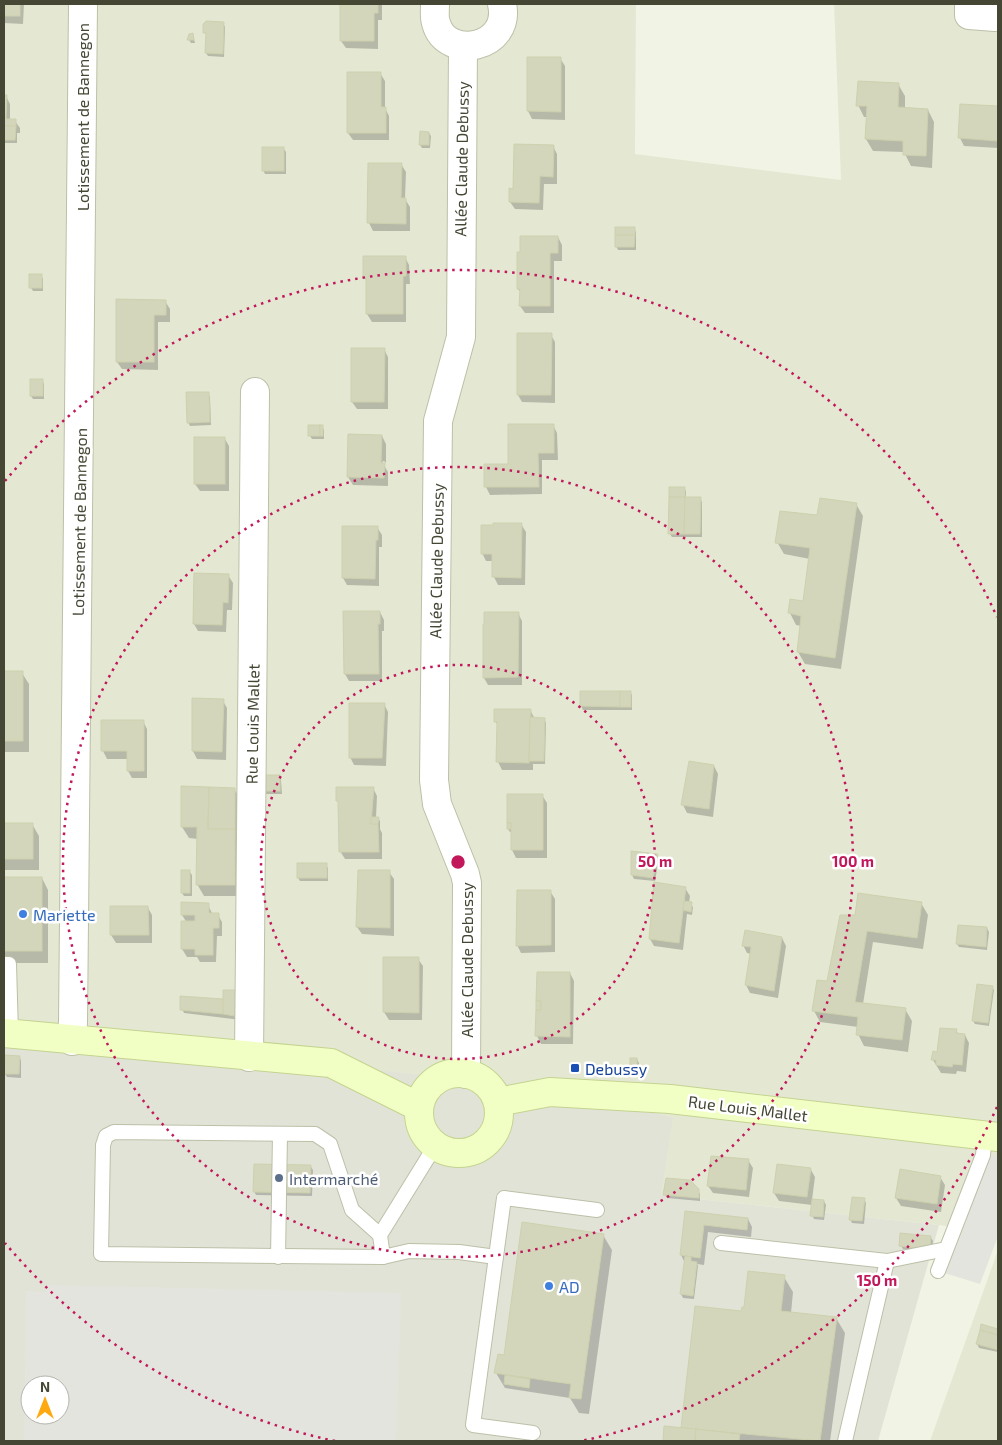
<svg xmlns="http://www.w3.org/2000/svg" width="1002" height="1445" font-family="'Exo 2',sans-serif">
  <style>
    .residential { fill: #e4e8d3 }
    .industrial { fill: #e2e3d7; fill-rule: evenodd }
    .parking { fill: #e4e4de; fill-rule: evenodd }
    .shadow { fill: #0003 }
    .building { fill: #d3d6ba; stroke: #ced1ad }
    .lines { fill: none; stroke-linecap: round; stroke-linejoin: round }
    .service-casing { stroke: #bcc0a7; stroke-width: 16 }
    .minor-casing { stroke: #bcc0a7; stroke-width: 30 }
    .secondary-casing { stroke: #c4d390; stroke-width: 30 }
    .service { stroke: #fff; stroke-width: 14 }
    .minor { stroke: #fff; stroke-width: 28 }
    .secondary { stroke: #f1ffc4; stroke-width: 28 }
    .ring { fill: none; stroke: #c2185b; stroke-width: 2.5; stroke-dasharray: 2.5 5 }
    .shop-dot { fill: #3f7fe0; stroke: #fff; stroke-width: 2 }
    .transit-dot { fill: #1a4fb4; stroke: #fff; stroke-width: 2 }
    .service-dot { fill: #5c6f8a; stroke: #fff; stroke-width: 2 }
    .labels { text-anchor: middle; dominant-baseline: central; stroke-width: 5; stroke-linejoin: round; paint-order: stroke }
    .street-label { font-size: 16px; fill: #454734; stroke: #fff }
    .shop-label { font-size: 16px; fill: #366cbe; stroke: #fff; text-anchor: start }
    .transit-label { font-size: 16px; fill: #164399; stroke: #fff; text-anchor: start }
    .service-label { font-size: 16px; fill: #4e5e75; stroke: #fff; text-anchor: start }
    .centre { fill: #c2185b; stroke: #fff; stroke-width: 2.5 }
    .ring-label { font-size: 15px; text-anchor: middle; font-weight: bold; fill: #c2185b; stroke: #fff; stroke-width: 5; stroke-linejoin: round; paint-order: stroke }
  </style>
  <rect width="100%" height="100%" fill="#f1f4e5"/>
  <g class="residential">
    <polygon points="4,4 636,4 635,154 841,180 834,4 998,4 998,1234 939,1225 661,1195 4,1033"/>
    <polygon points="998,1250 998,1441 930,1441"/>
  </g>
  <path class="industrial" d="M4,1033L573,1090L673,1118L661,1195L939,1225L878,1441H4ZM30,1385H60V1415H30Z"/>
  <g class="parking">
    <polygon points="983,1155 998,1157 998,1236 980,1284 938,1271"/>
    <path d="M45,1285L401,1293L396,1441H24L26,1291L45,1292ZM30,1385H60V1415H30Z"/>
  </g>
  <g class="shadow">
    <polygon points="4,4 24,4 23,24 4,23"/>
    <polygon points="341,4 382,4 382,20 378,20 378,49 346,48 341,41"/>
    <polygon points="223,23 225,27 224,57 208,56 206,53 207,37 205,32"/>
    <polygon points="193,35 195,43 191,43 189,40"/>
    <polygon points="529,58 560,58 565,66 565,120 532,119 528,111"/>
    <polygon points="380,73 385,81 385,108 389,116 389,140 353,140 348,133"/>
    <polygon points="898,84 905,96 905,109 928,110 934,122 932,168 911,166 904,152 873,151 866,139 867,117 864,117 858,105"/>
    <polygon points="4,96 6,96 10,104 10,120 15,121 20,128 20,133 17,133 17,143 4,143 4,151"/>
    <polygon points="962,105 998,107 998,148 964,146 960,138"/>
    <polygon points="429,133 431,136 430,148 422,148 420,145"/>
    <polygon points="553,146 557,154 557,184 544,184 543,210 515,209 510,202 514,190"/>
    <polygon points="284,149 286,152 286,174 265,174 263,170"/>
    <polygon points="401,164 406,172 405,199 410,207 410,231 373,231 369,223"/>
    <polygon points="634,229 636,232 636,250 618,250 616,246"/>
    <polygon points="558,237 562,245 562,261 554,261 554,313 525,313 520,306 521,293 518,289"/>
    <polygon points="405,257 409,265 410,284 406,284 406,322 372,322 367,314 367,283 365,278"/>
    <polygon points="41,275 43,279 43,291 33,291 31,288"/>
    <polygon points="118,300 165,301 170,309 170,322 158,322 158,370 122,369 117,362"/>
    <polygon points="551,335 555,342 555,403 522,402 518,395"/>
    <polygon points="384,349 388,357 388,409 357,409 352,402"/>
    <polygon points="42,380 44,384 44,399 33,399 31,396"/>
    <polygon points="208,393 210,397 211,425 190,426 188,422"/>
    <polygon points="553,425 557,433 558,460 542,460 542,494 490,495 486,487 485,465 509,465"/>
    <polygon points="322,426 324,430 324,439 312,439 310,436"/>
    <polygon points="350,435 382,436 386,444 386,463 384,461 382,462 388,472 388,486 353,485 348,477"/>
    <polygon points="225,439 229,446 229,491 200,491 195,484"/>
    <polygon points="684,488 686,491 686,498 700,498 702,502 702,537 672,537 670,534"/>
    <polygon points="856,504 863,516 841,669 805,664 798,652 801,626 796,625 790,613 804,603 810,559 784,554 777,542 818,516"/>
    <polygon points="521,524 526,532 525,585 498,585 494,577 494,561 486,561 482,553"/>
    <polygon points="377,527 382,535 382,547 379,547 379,586 347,585 343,578"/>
    <polygon points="228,575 233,583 232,610 227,610 226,632 198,631 194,624"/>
    <polygon points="380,612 384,620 384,631 382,631 382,681 349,681 345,674"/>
    <polygon points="518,613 522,621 522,685 488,685 484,678"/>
    <polygon points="4,673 22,673 29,684 29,752 4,752"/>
    <polygon points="581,692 630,692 632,695 632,710 583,710 581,706"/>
    <polygon points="223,701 227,708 226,760 197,759 193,751"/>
    <polygon points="384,704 388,712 386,766 354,765 350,757"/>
    <polygon points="530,710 535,719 544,719 546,723 545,764 533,764 533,770 502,770 498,762 499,727 495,721"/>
    <polygon points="143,721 147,729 147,778 132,778 128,771 128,759 107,759 103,751"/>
    <polygon points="714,766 718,774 713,817 687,813 683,805"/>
    <polygon points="279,777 281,780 282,794 261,794"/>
    <polygon points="373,788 377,796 376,818 378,818 380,821 380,829 382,833 382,859 345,859 340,851 340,805 337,800"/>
    <polygon points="234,789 239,797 241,896 204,896 197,884 198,839 189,838 182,827"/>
    <polygon points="542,795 547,803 547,858 516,858 512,850 512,832 510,832 508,829"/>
    <polygon points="4,824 32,824 39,836 39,870 4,870"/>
    <polygon points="657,855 659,859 655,881 634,879 632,875"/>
    <polygon points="326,865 328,868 328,881 300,881 298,878"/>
    <polygon points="190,872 192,875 192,896 184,896 182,893"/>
    <polygon points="389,872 394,879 394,936 362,934 357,927"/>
    <polygon points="4,878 42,878 48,890 48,963 4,963"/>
    <polygon points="655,884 685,888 690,896 689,903 693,907 692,915 687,914 683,950 654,946 650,939"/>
    <polygon points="550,891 555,899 555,952 521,953 517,945"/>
    <polygon points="921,903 928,915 923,949 873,942 863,1004 905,1009 912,1021 908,1052 864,1046 858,1034 858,1027 820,1022 814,1011 828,983 856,917"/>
    <polygon points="208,905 213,915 218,915 222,922 222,936 217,936 216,962 200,962 197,957 187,957 182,949 182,923 187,923 182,915"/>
    <polygon points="111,908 148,908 152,915 152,943 116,943 111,935"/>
    <polygon points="987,928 989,932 987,950 959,947 957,944"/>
    <polygon points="782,938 786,946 778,998 750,993 746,985 751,954 747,953 743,945"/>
    <polygon points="418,959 423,966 422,1020 389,1020 384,1012"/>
    <polygon points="570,973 574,981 573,1044 541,1044 537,1036"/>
    <polygon points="992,987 994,990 989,1026 975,1024 973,1021"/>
    <polygon points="224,1000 241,1020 184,1013 182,1009"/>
    <polygon points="956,1030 958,1034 965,1035 969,1043 966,1072 957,1071 956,1074 941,1073 933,1060"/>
    <polygon points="19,1057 21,1060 21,1078 7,1077 5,1074"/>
    <polygon points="637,1059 639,1063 638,1070 633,1070 631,1066"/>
    <polygon points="748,1160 753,1168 749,1197 713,1193 708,1186"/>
    <polygon points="311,1167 313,1170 312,1196 256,1195 254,1191"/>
    <polygon points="811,1170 815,1177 812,1200 824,1201 826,1205 824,1220 814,1219 812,1215 812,1205 779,1201 774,1193"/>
    <polygon points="940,1177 945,1185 941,1212 901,1206 896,1198"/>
    <polygon points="698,1190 700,1194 700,1201 667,1198 665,1195"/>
    <polygon points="864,1199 866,1203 864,1224 852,1223 850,1219"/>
    <polygon points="686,1212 748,1219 752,1227 751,1237 708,1232 704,1265 697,1264 698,1266 694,1299 683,1298 681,1294 685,1263 681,1255"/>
    <polygon points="603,1235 612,1250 589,1414 579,1413 570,1398 505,1388 496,1373 505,1356"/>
    <polygon points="931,1238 933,1241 931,1253 903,1249 901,1246"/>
    <polygon points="784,1277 793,1292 791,1313 836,1318 845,1333 830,1441 664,1441 665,1428 682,1429"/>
    <polygon points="982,1326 998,1330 998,1352 979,1348 977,1344"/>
  </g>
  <g class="building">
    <rect x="4" y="4" width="16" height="12"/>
    <polygon points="340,4 378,4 378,13 374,13 374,41 340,41"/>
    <polygon points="206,21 224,22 223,54 205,53 206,33 203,33 203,24"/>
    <polygon points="193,33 194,40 187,40 189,34"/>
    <polygon points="527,57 561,57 561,112 527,111"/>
    <polygon points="347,72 381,72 381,107 386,107 386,133 347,133"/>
    <polygon points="858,81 899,83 898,107 928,109 926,156 903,155 903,141 865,139 867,106 856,106"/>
    <polygon points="4,95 7,95 6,119 16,119 16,126 4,126"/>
    <polygon points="960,104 998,106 998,141 958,138"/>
    <polygon points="4,126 16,126 15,140 4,140"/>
    <polygon points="420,131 429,132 429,145 419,145"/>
    <polygon points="514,144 554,145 553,177 540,176 539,203 509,202 509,188 513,189"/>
    <rect x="262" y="147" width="22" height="24"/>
    <polygon points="368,163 402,163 401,198 406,198 406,224 367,223"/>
    <rect x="615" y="227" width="20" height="8"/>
    <polygon points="615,235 635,235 634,247 615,247"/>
    <polygon points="520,236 558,236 558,253 550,253 550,306 519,306 520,289 517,289 517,252 520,252"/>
    <polygon points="363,256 406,256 406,276 403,276 403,314 366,314 366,278 363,278"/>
    <rect x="29" y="274" width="13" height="14"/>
    <polygon points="116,299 166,300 166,315 154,315 154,362 116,362"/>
    <polygon points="517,333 552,333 551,395 517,395"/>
    <polygon points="351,348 385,348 384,402 351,402"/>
    <rect x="30" y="379" width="13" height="17"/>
    <polygon points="186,392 209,392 210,422 187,423"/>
    <polygon points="508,424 554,424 554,453 538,453 539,487 484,487 484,464 508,464"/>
    <rect x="308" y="425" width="12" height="11"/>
    <rect x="320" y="425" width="3" height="11"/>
    <polygon points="348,434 382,435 381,463 385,463 384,478 347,477"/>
    <rect x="194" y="437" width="31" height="47"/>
    <rect x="669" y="487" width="16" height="10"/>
    <polygon points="669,497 685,497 684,534 668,534"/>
    <polygon points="685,497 701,497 700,534 684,534"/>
    <polygon points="820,498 857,503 835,658 797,652 801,616 788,613 790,599 803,601 810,548 775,543 780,511 817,515"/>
    <polygon points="493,523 522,523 521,578 492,577 492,554 481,554 481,525 493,525"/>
    <polygon points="342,526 378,526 378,540 376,540 375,579 342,578"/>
    <polygon points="194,573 229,574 228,603 223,602 222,625 193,624"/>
    <polygon points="343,611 380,611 380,624 378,624 379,674 344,674"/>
    <polygon points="484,612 519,612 518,677 483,678 483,624 484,624"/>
    <rect x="4" y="671" width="19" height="70"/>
    <polygon points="580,691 620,691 620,707 580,706"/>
    <rect x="620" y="691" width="11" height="16"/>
    <polygon points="192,698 224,699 222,752 192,751"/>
    <polygon points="349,703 385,703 382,758 349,758"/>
    <polygon points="494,709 531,709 529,763 496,762 497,722 494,722"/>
    <polygon points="530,717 545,718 544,761 529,761"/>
    <polygon points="101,720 144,720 144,771 127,771 127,751 101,751"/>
    <polygon points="689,761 714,765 709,809 681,805"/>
    <rect x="258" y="775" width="22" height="16"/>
    <polygon points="181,786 209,787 208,829 235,829 235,885 196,885 197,827 181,827"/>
    <polygon points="209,787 235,788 235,829 208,829"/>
    <polygon points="336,787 374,787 371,824 378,824 379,852 339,852 338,801 336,801"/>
    <polygon points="507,794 543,794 543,850 511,850 511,823 507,823"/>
    <polygon points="371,817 379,817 378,824 371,824"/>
    <rect x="4" y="823" width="29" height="36"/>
    <rect x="507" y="823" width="4" height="6"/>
    <polygon points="631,851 658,854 653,878 631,875"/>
    <rect x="297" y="863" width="30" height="15"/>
    <rect x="181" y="870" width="9" height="23"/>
    <polygon points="358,870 390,870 390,928 356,927"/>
    <rect x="4" y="877" width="38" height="74"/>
    <polygon points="654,882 686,887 679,943 649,939"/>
    <polygon points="517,890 551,890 551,945 516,946"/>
    <polygon points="858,893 922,902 917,938 867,931 855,1002 906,1008 902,1040 856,1035 858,1017 812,1011 817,980 827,981 840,915 855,915"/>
    <polygon points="684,901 692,902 691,912 683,910"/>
    <polygon points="181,902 209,903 209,913 219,913 219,928 213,928 213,955 195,955 195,949 181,949 181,921 195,921 195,915 181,915"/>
    <polygon points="110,906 148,906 149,935 110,935"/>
    <polygon points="958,925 987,927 986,947 956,944"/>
    <polygon points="745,930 782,937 774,991 745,985 751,947 742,946"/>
    <polygon points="383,957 419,957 419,1013 383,1012"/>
    <polygon points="537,972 570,972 570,1037 535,1036 536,1010 541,1010 541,1001 536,1001"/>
    <polygon points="977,984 993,986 988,1023 972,1021"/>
    <polygon points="223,990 240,990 240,1017 223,1014"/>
    <polygon points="180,996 223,999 223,1014 180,1010"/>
    <rect x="536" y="1001" width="5" height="9"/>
    <polygon points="940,1028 957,1029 956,1033 965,1034 962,1065 953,1064 952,1067 936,1065 936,1060 931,1060 933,1051 937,1052"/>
    <polygon points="5,1055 20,1056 19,1074 4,1074"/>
    <rect x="630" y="1058" width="7" height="9"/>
    <polygon points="711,1156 749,1159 746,1190 707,1186"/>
    <polygon points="254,1164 311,1165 310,1193 253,1192"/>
    <polygon points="777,1164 811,1168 807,1197 773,1193"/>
    <polygon points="900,1169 941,1176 937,1204 895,1198"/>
    <polygon points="666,1178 690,1180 699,1189 699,1198 663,1195"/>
    <polygon points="852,1197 865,1198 862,1221 849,1220"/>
    <polygon points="812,1199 824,1200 823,1217 810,1216"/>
    <polygon points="685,1211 748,1218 747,1230 704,1225 700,1258 680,1255"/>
    <polygon points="522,1222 604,1234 581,1399 569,1398 571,1384 494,1373 498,1354 504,1355"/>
    <polygon points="900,1233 931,1236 930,1250 899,1246"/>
    <polygon points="685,1256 691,1257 691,1261 697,1262 693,1296 680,1294"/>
    <polygon points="748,1271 785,1275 781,1311 837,1317 820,1441 681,1428 695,1306 741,1311 742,1307 744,1307"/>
    <polygon points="981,1324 998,1329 998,1335 980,1330"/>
    <polygon points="980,1330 998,1335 998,1350 976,1344"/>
    <polygon points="505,1375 530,1379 529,1388 504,1384"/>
    <polygon points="664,1426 696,1429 695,1441 663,1441"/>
    <polygon points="696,1429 740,1434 739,1441 695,1441"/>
  </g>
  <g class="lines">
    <defs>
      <g id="service">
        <polyline points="4,964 9,964 11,1034"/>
        <polyline points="380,1235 352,1210 330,1144 315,1134 114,1132 106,1136 103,1145 101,1254 383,1257 409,1251 459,1252 496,1257"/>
        <polyline points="721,1243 887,1261 946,1249"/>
        <polyline points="278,1257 280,1134"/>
        <polyline points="383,1257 380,1235 435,1146"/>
        <polyline points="938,1271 983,1155 985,1135"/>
        <polyline points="533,1433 473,1425 504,1198 597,1210"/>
        <polyline points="845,1441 887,1261"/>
      </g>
      <g id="minor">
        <path d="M435,4C435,10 434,18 436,23C446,61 512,49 502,4"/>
        <polyline points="969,4 969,15 995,17"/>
        <polyline points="463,46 461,337 438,421 434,780 437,804 465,874 467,883 466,1074"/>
        <polyline points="72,1041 73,1022 83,4"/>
        <polyline points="249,1057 255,392"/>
      </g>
      <g id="secondary">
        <polyline points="4,1033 331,1063 419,1107"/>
        <circle cx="459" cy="1113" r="40"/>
        <polyline points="498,1102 550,1092 670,1099 998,1137"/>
      </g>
    </defs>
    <use href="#service" class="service-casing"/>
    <use href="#minor" class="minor-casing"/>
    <use href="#secondary" class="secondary-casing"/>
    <use href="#service" class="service"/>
    <use href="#minor" class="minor"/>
    <use href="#secondary" class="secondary"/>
  </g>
  <g class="ring">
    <circle cx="458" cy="862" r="197"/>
    <circle cx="458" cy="862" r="395"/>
    <path d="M997 1107A592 592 0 0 1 581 1441M335 1441A592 592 0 0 1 5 1243M5 481A592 592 0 0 1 997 617"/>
  </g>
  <g class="shop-dot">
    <circle cx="23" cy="914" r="5"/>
    <circle cx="549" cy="1286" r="5"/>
  </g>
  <rect class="transit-dot" x="570" y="1063" width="10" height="10" rx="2.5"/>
  <circle class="service-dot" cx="279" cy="1178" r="5"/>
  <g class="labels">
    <g class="street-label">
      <text transform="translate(82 117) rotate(-90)">Lotissement de Bannegon</text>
      <text transform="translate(461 159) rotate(-89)">Allée Claude Debussy</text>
      <text transform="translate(79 522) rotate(-89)">Lotissement de Bannegon</text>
      <text transform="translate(436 561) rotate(-89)">Allée Claude Debussy</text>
      <text transform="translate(252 724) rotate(-89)">Rue Louis Mallet</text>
      <text transform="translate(466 960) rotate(-90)">Allée Claude Debussy</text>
      <text transform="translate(748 1108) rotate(7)">Rue Louis Mallet</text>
    </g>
    <g class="shop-label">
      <text x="33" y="914">Mariette</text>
      <text x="559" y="1286">AD</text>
    </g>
    <g class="transit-label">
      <text x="585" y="1068">Debussy</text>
    </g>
    <g class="service-label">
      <text x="289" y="1178">Intermarché</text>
    </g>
  </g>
  <circle cx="458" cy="862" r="8" class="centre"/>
  <g class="ring-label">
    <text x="655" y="867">50 m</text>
    <text x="853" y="867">100 m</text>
    <text x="877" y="1286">150 m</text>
  </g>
  <rect width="1002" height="1445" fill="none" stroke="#454734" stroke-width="10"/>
  <g transform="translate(45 1400)"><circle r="24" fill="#ffffff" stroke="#b5b5ae"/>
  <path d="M0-4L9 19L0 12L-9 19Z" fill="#ffa911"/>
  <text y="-8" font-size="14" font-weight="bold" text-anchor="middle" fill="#454734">N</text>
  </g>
</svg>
